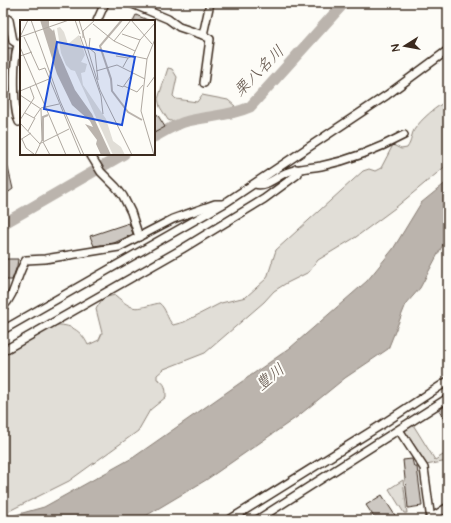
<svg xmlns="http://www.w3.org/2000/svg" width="451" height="523" font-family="'Architects Daughter','Klee One',sans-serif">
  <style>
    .green { fill: #e1ded7; stroke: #8e847a }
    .water { fill: #bbb4ad; stroke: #887d74 }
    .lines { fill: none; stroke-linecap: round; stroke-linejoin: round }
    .stream { stroke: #887d74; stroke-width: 2 }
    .river { stroke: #bbb4ad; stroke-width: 11 }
    .building { fill: #cdc8c2; stroke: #3b2a1e }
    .minor-casing { stroke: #3b2a1e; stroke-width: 10 }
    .minor { stroke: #fdfcf7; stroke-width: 7 }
    .labels { text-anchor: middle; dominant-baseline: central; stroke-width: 4; stroke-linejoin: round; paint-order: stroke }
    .water-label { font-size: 16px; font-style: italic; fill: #615349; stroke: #fdfcf7 }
    .inset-river { fill: none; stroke: #bbb4ad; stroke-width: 2 }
    .inset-road { fill: none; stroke: #afa8a0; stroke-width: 1 }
    .view { fill: #1d4ed8; fill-opacity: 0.15; stroke: #1d4ed8; stroke-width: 2 }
    .inset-edge { fill: none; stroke: #3b2a1e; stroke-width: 2 }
  </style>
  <rect width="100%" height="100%" fill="#fdfcf7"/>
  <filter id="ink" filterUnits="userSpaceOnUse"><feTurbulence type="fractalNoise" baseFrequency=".025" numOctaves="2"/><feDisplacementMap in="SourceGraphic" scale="8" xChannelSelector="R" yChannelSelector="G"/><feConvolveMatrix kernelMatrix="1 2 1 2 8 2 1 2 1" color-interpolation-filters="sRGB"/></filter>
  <g filter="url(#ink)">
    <g class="green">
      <polygon points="168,68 172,69 177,77 173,96 176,99 197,102 202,95 228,100 235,106 227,111 184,118 174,122 168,120 160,107 158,99"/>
      <path d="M448,100V164L395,208L356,237L318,260L309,272L285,284L274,291L264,302L205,353L164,369L157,375V379C166,383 166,389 166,397L150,410L138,431L69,481L3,514V356L54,325C70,324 81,330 88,345L99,340L102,333L96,309L103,298L115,295C135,312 134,309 159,303C167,309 166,318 173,325L184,322L221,303L246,297L267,278L276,250L363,171L369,169L375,171L381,168L393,145L401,149L407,148C412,141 411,135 414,130C422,118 436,107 448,100Z"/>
      <polygon points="412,423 435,460 448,452 448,461 426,465 402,430"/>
      <polygon points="403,480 407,513 404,513 389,489"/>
    </g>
    <polygon class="water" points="448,181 448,235 420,288 406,304 388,349 345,378 297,417 206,480 139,520 4,520 8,517 44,507 134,457 290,348 367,281 393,249 421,203"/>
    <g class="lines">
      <polyline class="stream" points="441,516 448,511"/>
      <g class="river">
        <path d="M154,137C165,131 176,124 188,121C209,116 230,116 250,107L344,3"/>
        <polyline points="3,224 124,154"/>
      </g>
    </g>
    <g class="building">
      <polygon points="136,15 150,21 133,21"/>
      <polygon points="3,48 12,48 10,90 3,92"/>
      <polygon points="157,114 165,127 154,133 154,116"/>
      <polygon points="3,155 5,155 13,189 3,196"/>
      <polygon points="129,223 133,234 114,243 94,246 90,236"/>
      <polygon points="3,259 18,259 17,266 12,280 3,280"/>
      <polygon points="448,404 448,425 439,410"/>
      <polygon points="412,459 414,467 417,467 422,506 408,508 403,460"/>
      <polygon points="382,495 398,520 376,520 366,505"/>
    </g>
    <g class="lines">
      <defs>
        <g id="minor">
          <polyline points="130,3 168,19 179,27 203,35 210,39 204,83"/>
          <polyline points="3,16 9,20 13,41 21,46"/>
          <polyline points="97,21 105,3"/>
          <polyline points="203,35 210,3"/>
          <path d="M18,46C13,59 13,109 19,122"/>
          <polyline points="90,154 101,172 116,187 123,196 131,212 139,237"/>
          <path d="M255,184C266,188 278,175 288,172C300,168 309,168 321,166C350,160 378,149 404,135"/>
          <path d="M3,307C17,292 16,275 26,260L45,259L119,247L173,219L215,204H222"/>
          <polyline points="3,330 225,203 387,95 448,50"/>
          <polyline points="3,351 182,249 264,199 298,174 298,170 296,169"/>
          <polyline points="399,430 424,468 430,513 434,520"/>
          <polyline points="229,520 378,427 448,381"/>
          <polyline points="257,520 448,398"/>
          <polyline points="428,520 448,507"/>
        </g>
      </defs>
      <use href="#minor" class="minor-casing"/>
      <use href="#minor" class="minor"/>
    </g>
  </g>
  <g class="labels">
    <g class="water-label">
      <text transform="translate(259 71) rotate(-45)">栗八名川</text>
      <text transform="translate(270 377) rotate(-39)">豊川</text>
    </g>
  </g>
  <g transform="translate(20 20)">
    <rect width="135" height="135" fill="#fdfcf7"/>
    <path d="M37,8L40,7L44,12L48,24L59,15L65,35L61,42L67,44L65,52L61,53L63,65L86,99L93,121L101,127L105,135H93L55,51L51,50L46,45L41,33Z" fill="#e1ded7"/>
    <path d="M20,0H29V7L33,11L34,9L39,33L55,70L72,94L91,135H81L76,124L77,120L65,104L73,107L70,101L52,85L37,54Z" fill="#bbb4ad"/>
    <path class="inset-river" d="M102,0L80,26L91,59L92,71L108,92L122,100M23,121V97L28,95"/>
    <path class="inset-road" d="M11,0L40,81L64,135M55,0L60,14M59,0L80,70L112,135M111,0L132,24M73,4L94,21L115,31M102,14L120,20L113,36L108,38L103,47M60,16L81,76M0,17L8,0M0,17L49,0M4,17L19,50L25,48L61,135M63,18V11L75,0M70,18L69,28L75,33L78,60M120,20L135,3M94,21L111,0M0,27L46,135M0,36L12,32M96,36L108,38M113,36L127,39M76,51L97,45L125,59M97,65L103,67L113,53M104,66L117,72L123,65M127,67L135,56M0,71L29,59M0,75L21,89L22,120L15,135M81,76L83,94M5,93L14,98L21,88L39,84M0,100L14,78L10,67M0,103L20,124M8,111L15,98M2,119L6,128L14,134L5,135M0,120L11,113M23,122L30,135M21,123L49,109M134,135L121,91L127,39L135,19"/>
    <path class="view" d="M37,22L115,37L102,105L24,89Z"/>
    <rect width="135" height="135" class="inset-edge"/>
  </g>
  <rect width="451" height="523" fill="none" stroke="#fdfcf7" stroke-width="16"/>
  <rect x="8" y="8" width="435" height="507" fill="none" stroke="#3b2a1e" stroke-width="1.5" filter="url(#ink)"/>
  <g transform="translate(405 46) rotate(259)" stroke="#fdfcf7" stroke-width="3" paint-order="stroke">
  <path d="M0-3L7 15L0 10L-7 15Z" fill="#3b2a1e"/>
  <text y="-6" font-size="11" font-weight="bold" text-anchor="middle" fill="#3b2a1e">N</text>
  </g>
</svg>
